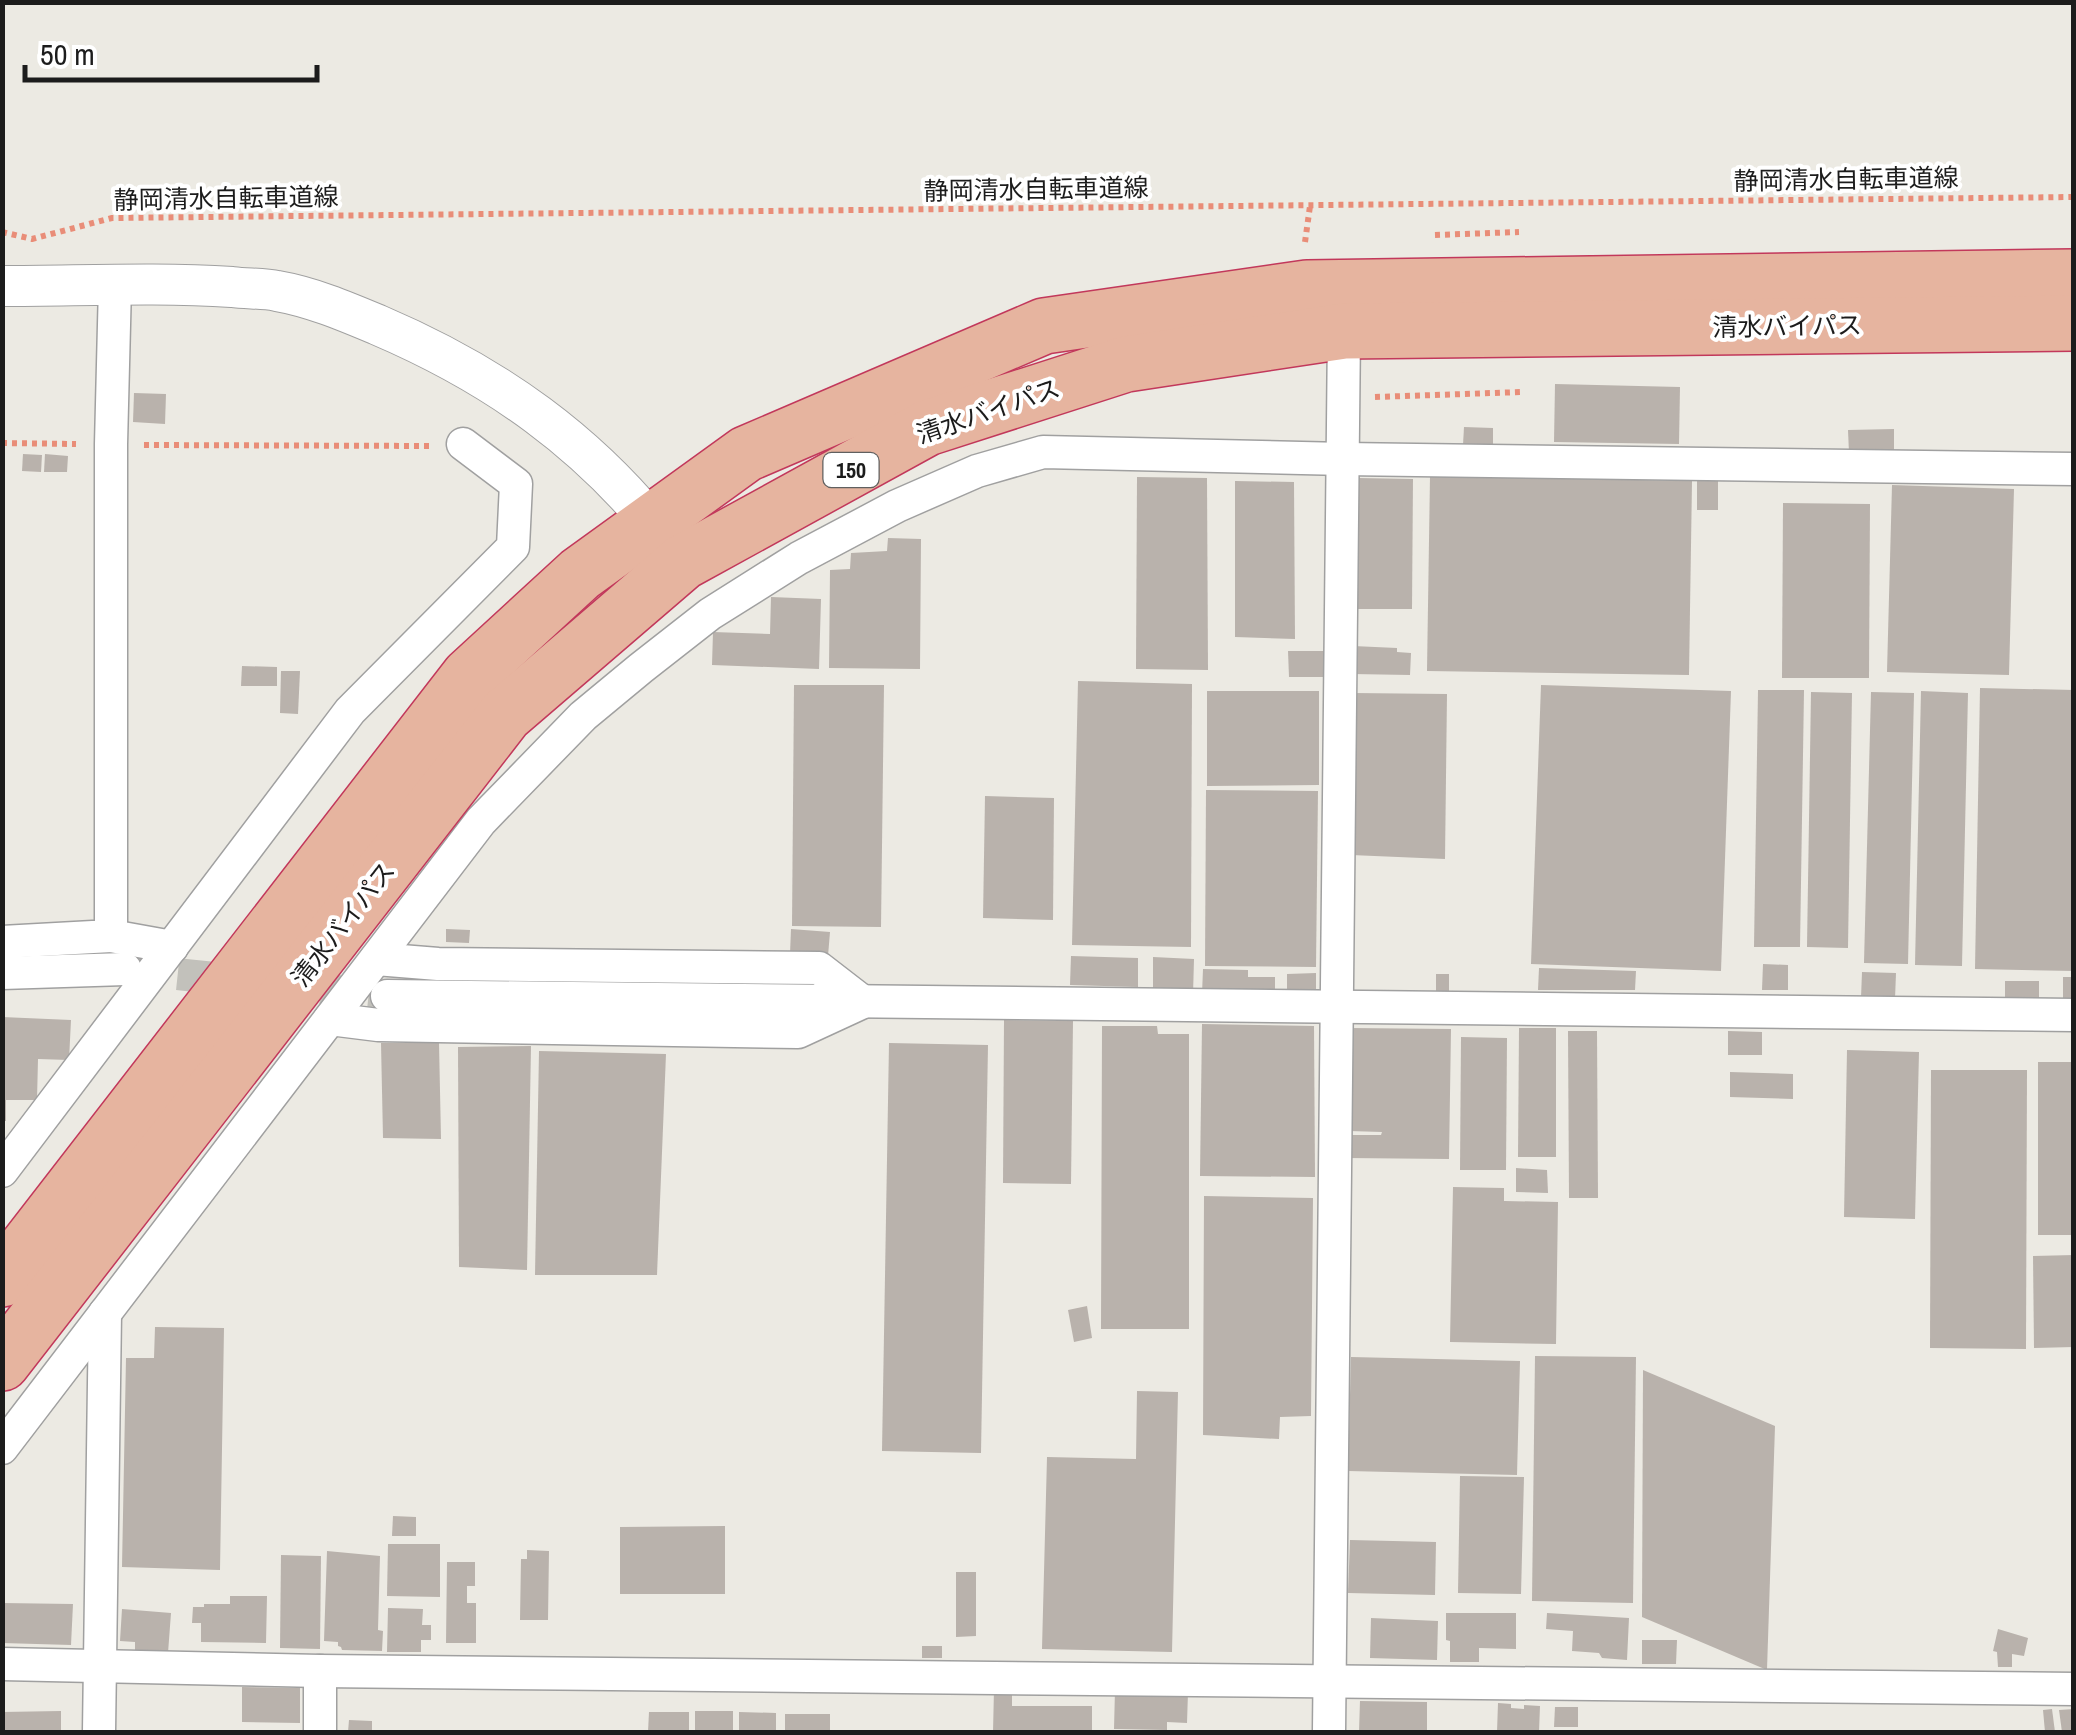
<svg xmlns="http://www.w3.org/2000/svg" width="2076" height="1735" font-family="'Archivo Narrow','Noto Sans JP',sans-serif">
  <style>
    .building { fill: #b9b2ac }
    .lines { fill: none; stroke-linecap: round; stroke-linejoin: round }
    .minor-tunnel { stroke: #c2c1bb; stroke-width: 32; stroke-dasharray: 32 16; stroke-linecap: butt }
    .minor-casing { stroke: #a0a0a0; stroke-width: 35 }
    .tertiary-casing { stroke: #a0a0a0; stroke-width: 42 }
    .trunk-casing { stroke: #c2385b; stroke-width: 58 }
    .path { stroke: #e98d78; stroke-width: 6; stroke-dasharray: 5 5; stroke-linecap: butt }
    .minor { stroke: #fff; stroke-width: 32 }
    .tertiary { stroke: #fff; stroke-width: 40 }
    .trunk { stroke: #e6b49f; stroke-width: 55 }
    .labels { text-anchor: middle; dominant-baseline: central; stroke-width: 8; stroke-linejoin: round; paint-order: stroke }
    .shield { fill: #fff; stroke: #606060; stroke-width: 2.5 }
    .shield-label { font-size: 22px; font-weight: bold; fill: #1c1c1c }
    .street-label { font-size: 25px; fill: #1c1c1c; stroke: #fff }
  </style>
  <rect width="100%" height="100%" fill="#eceae3"/>
  <g class="building">
    <polygon points="1555,384 1680,387 1679,444 1554,442"/>
    <polygon points="134,393 166,394 165,424 133,422"/>
    <polygon points="1464,427 1493,428 1493,446 1463,445"/>
    <polygon points="1894,429 1894,453 1849,453 1848,430"/>
    <polygon points="23,454 42,455 41,472 22,471"/>
    <polygon points="45,454 68,456 67,472 44,472"/>
    <rect x="1697" y="474" width="21" height="36"/>
    <polygon points="1430,476 1692,481 1689,675 1427,671"/>
    <polygon points="1137,477 1207,478 1208,670 1136,669"/>
    <polygon points="1358,478 1413,479 1412,609 1357,609"/>
    <polygon points="1235,481 1294,482 1295,639 1235,637"/>
    <polygon points="1892,485 2014,489 2009,675 1887,672"/>
    <polygon points="1783,503 1870,504 1869,678 1782,678"/>
    <polygon points="888,538 921,539 920,669 829,668 830,570 850,569 851,553 887,551"/>
    <polygon points="771,597 821,599 819,669 712,665 713,632 770,634"/>
    <polygon points="1353,646 1397,648 1397,652 1411,653 1410,675 1352,674"/>
    <polygon points="1288,651 1324,651 1324,677 1289,677"/>
    <polygon points="242,666 277,667 277,686 241,686"/>
    <polygon points="281,671 300,671 298,714 280,713"/>
    <polygon points="1078,681 1192,684 1191,947 1072,945"/>
    <polygon points="794,685 884,685 881,927 792,926"/>
    <polygon points="1541,685 1731,691 1721,971 1531,964"/>
    <polygon points="1980,688 2074,690 2074,971 1975,969"/>
    <polygon points="1758,690 1804,690 1800,947 1754,947"/>
    <polygon points="1207,691 1319,691 1319,785 1207,786"/>
    <polygon points="1921,691 1968,693 1962,966 1915,965"/>
    <polygon points="1811,692 1852,693 1848,948 1807,947"/>
    <polygon points="1871,692 1914,693 1908,964 1864,963"/>
    <polygon points="1353,693 1447,694 1445,859 1351,855"/>
    <polygon points="1206,790 1318,791 1316,967 1205,966"/>
    <polygon points="985,796 1054,798 1053,920 983,918"/>
    <polygon points="446,929 470,930 469,943 446,942"/>
    <polygon points="791,929 830,932 828,956 790,954"/>
    <polygon points="1071,956 1138,958 1138,987 1070,985"/>
    <polygon points="1153,957 1194,959 1193,995 1153,994"/>
    <polygon points="1763,964 1788,965 1788,990 1762,990"/>
    <polygon points="1539,968 1636,971 1635,990 1538,990"/>
    <polygon points="1203,969 1248,970 1248,977 1275,977 1275,995 1202,994"/>
    <polygon points="1862,972 1896,973 1895,999 1861,998"/>
    <polygon points="1316,973 1316,993 1287,992 1287,974"/>
    <rect x="1436" y="974" width="13" height="19"/>
    <rect x="2063" y="977" width="11" height="26"/>
    <rect x="2005" y="981" width="34" height="17"/>
    <polygon points="2,1017 71,1020 69,1060 38,1059 37,1100 6,1100 6,1121 2,1121"/>
    <polygon points="1004,1020 1073,1021 1071,1184 1003,1183"/>
    <polygon points="1202,1024 1314,1026 1315,1177 1200,1176"/>
    <polygon points="1102,1026 1157,1026 1158,1034 1189,1034 1189,1329 1101,1329"/>
    <polygon points="1350,1028 1451,1029 1449,1159 1347,1158 1347,1135 1381,1135 1382,1132 1349,1131"/>
    <polygon points="1519,1028 1556,1028 1556,1157 1518,1157"/>
    <polygon points="1568,1031 1597,1031 1598,1198 1569,1198"/>
    <polygon points="1728,1031 1762,1032 1762,1055 1728,1055"/>
    <polygon points="1461,1037 1507,1038 1506,1170 1460,1170"/>
    <polygon points="381,1043 439,1043 441,1139 383,1138"/>
    <polygon points="889,1043 988,1045 981,1453 882,1451"/>
    <polygon points="531,1046 527,1270 459,1267 458,1047"/>
    <polygon points="1847,1050 1919,1052 1915,1219 1844,1217"/>
    <polygon points="539,1051 666,1054 657,1275 535,1275"/>
    <rect x="2038" y="1062" width="36" height="173"/>
    <polygon points="1931,1070 2027,1070 2026,1349 1930,1348"/>
    <polygon points="1730,1072 1793,1074 1793,1099 1730,1097"/>
    <polygon points="1516,1168 1547,1170 1548,1193 1516,1192"/>
    <polygon points="1453,1187 1504,1188 1504,1201 1558,1202 1556,1344 1450,1342"/>
    <polygon points="1204,1196 1313,1198 1311,1416 1280,1417 1279,1439 1203,1435"/>
    <polygon points="2074,1255 2074,1347 2034,1348 2033,1256"/>
    <polygon points="1087,1306 1092,1338 1074,1342 1068,1310"/>
    <polygon points="155,1327 224,1328 220,1570 122,1567 126,1358 154,1358"/>
    <polygon points="1535,1356 1636,1357 1633,1603 1532,1601"/>
    <polygon points="1351,1357 1520,1361 1517,1475 1348,1471"/>
    <polygon points="1643,1370 1775,1426 1767,1670 1642,1617"/>
    <polygon points="1137,1391 1178,1392 1172,1652 1042,1649 1047,1457 1136,1459"/>
    <polygon points="1460,1476 1524,1477 1521,1594 1458,1593"/>
    <polygon points="393,1516 416,1517 416,1536 392,1536"/>
    <polygon points="725,1526 725,1594 620,1594 620,1527"/>
    <polygon points="1350,1540 1436,1542 1435,1595 1348,1593"/>
    <polygon points="388,1544 440,1544 440,1597 387,1596"/>
    <polygon points="527,1550 549,1551 548,1620 520,1620 521,1559 527,1559"/>
    <polygon points="327,1551 380,1556 378,1630 383,1631 382,1651 342,1650 341,1647 338,1646 338,1642 324,1641"/>
    <polygon points="281,1555 321,1556 320,1649 280,1648"/>
    <polygon points="447,1562 475,1562 475,1586 467,1586 467,1603 476,1603 476,1643 446,1643"/>
    <polygon points="956,1572 976,1572 976,1636 956,1637"/>
    <polygon points="230,1596 267,1596 266,1643 201,1642 201,1623 192,1623 193,1607 204,1607 204,1604 230,1604"/>
    <polygon points="2,1603 73,1604 71,1645 2,1643"/>
    <polygon points="388,1608 423,1609 422,1625 431,1625 431,1640 421,1640 421,1652 387,1652"/>
    <polygon points="122,1609 171,1613 168,1653 135,1650 135,1642 120,1641"/>
    <polygon points="1446,1613 1516,1613 1516,1649 1479,1648 1479,1662 1450,1662 1450,1641 1446,1640"/>
    <polygon points="1547,1613 1629,1618 1627,1660 1602,1658 1599,1653 1572,1651 1573,1631 1546,1629"/>
    <polygon points="1371,1618 1438,1621 1437,1660 1370,1658"/>
    <polygon points="1998,1629 2028,1638 2024,1656 2012,1654 2012,1667 1998,1667 1997,1652 1993,1651"/>
    <polygon points="1642,1640 1677,1640 1676,1664 1642,1664"/>
    <rect x="922" y="1646" width="20" height="12"/>
    <polygon points="242,1687 300,1688 300,1723 242,1722"/>
    <polygon points="994,1689 1012,1689 1012,1706 1092,1706 1092,1732 993,1732"/>
    <polygon points="1115,1690 1188,1692 1187,1723 1167,1722 1167,1730 1114,1729"/>
    <polygon points="1360,1701 1427,1702 1427,1732 1359,1732"/>
    <polygon points="1498,1703 1511,1704 1511,1708 1524,1709 1524,1705 1540,1706 1539,1732 1497,1732"/>
    <polygon points="1555,1707 1578,1707 1578,1727 1554,1727"/>
    <polygon points="2052,1709 2055,1732 2045,1732 2043,1710"/>
    <polygon points="2074,1709 2074,1732 2062,1732 2059,1710"/>
    <polygon points="61,1711 61,1732 2,1732 2,1712"/>
    <rect x="695" y="1711" width="38" height="21"/>
    <polygon points="649,1712 689,1712 689,1732 648,1732"/>
    <polygon points="739,1712 776,1713 776,1732 739,1732"/>
    <rect x="785" y="1714" width="45" height="18"/>
    <polygon points="349,1720 372,1721 372,1732 348,1732"/>
  </g>
  <g class="lines">
    <polyline class="minor-tunnel" points="130,969 374,995"/>
    <defs>
      <g id="minor">
        <polyline points="111,936 172,947"/>
        <polyline points="2,942 111,936 111,444 115,285"/>
        <polyline points="2,973 125,969"/>
        <polyline points="387,996 2074,1015"/>
        <polyline points="330,1019 378,1025 798,1032 863,1002 819,968 438,964 376,959"/>
        <polyline points="2,1171 350,711 513,547 516,484 463,444"/>
        <polyline points="2,1448 481,821 583,716 641,668 710,614 799,558 897,506 977,471 1043,452 1344,459 2074,469"/>
        <polyline points="2,1664 320,1671 2074,1689"/>
        <polyline points="99,1732 105,1313"/>
        <polyline points="320,1732 320,1671"/>
        <polyline points="1329,1732 1344,331"/>
      </g>
      <path id="tertiary" d="M2,286C79,286 156,282 232,287C247,289 263,288 277,291C312,297 347,312 378,325C495,375 590,442 668,543"/>
      <g id="trunk">
        <polyline points="2,1279 469,676 580,574 746,454 1044,326 1307,288 2074,277"/>
        <polyline points="2,1363 505,715 683,562 927,428 1126,364 1344,331 2074,323"/>
      </g>
    </defs>
    <use href="#minor" class="minor-casing"/>
    <use href="#tertiary" class="tertiary-casing"/>
    <use href="#trunk" class="trunk-casing"/>
    <g class="path">
      <polyline points="2,232 32,239 112,218 2074,197"/>
      <polyline points="1435,235 1519,232"/>
      <polyline points="1305,242 1310,206"/>
      <polyline points="1375,397 1523,392"/>
      <polyline points="2,443 76,444"/>
      <polyline points="144,445 431,446"/>
    </g>
    <use href="#minor" class="minor"/>
    <use href="#tertiary" class="tertiary"/>
    <use href="#trunk" class="trunk"/>
  </g>
  <g class="labels">
    <rect class="shield" x="823.5" y="453" width="55" height="34" rx="8"/>
    <g class="shield-label">
      <text x="851" y="470">150</text>
    </g>
    <g class="street-label">
      <text transform="translate(1846 179) rotate(-1)">静岡清水自転車道線</text>
      <text transform="translate(1036 189) rotate(-1)">静岡清水自転車道線</text>
      <text transform="translate(226 198) rotate(-1)">静岡清水自転車道線</text>
      <text transform="translate(1787 326) rotate(-1)">清水バイパス</text>
      <text transform="translate(988 411) rotate(-19)">清水バイパス</text>
      <text transform="translate(343 924) rotate(-52)">清水バイパス</text>
    </g>
  </g>
  <rect width="2076" height="1735" fill="none" stroke="#1c1c1c" stroke-width="10"/>
  <path d="M25 65v15h292v-15" fill="none" stroke="#1c1c1c" stroke-width="5"/>
  <text x="40" y="65" font-size="30" fill="#1c1c1c" stroke="#ffffff" stroke-width="8" paint-order="stroke">50 m</text>
</svg>
